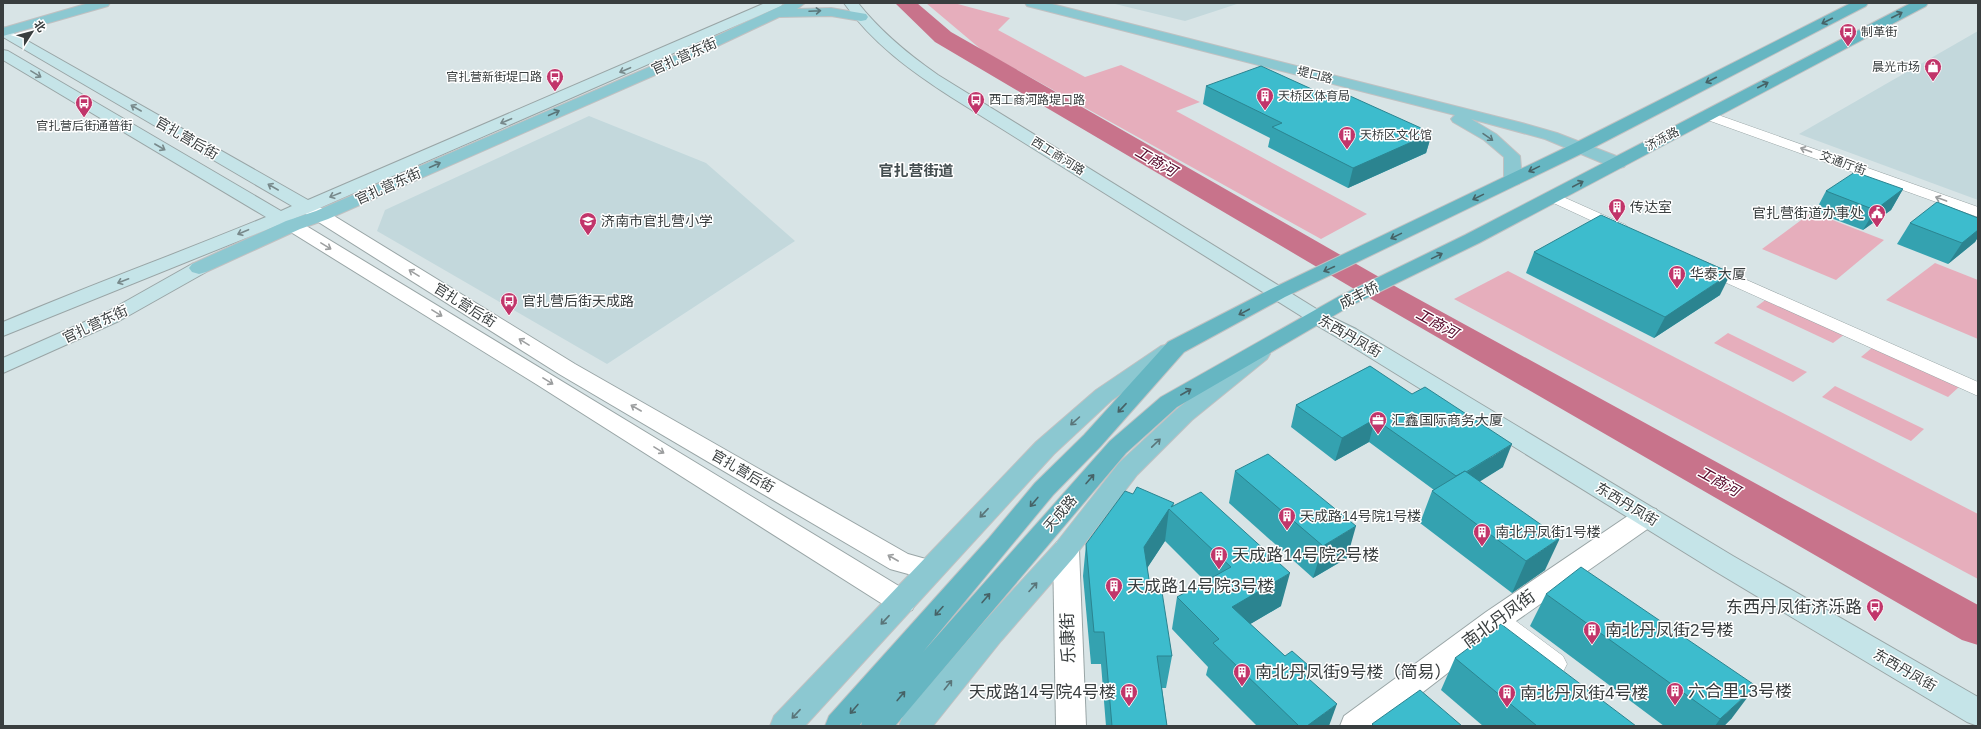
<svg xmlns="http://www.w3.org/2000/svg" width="1981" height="729" font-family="Helvetica,'Noto Sans SC',sans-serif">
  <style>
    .built { fill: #c3d8dc }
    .green { fill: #e6aebc }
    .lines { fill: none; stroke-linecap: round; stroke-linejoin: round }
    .river { fill: #c8738b; fill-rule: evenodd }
    .minor-casing { stroke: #99a5a6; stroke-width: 1 }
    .tertiary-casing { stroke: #99a5a6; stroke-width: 2 }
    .secondary-casing { stroke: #99a5a6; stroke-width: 2 }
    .primary-casing { stroke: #c0c1c2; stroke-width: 2 }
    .trunk-casing { stroke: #c0c1c2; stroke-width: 2 }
    .minor { fill: #fff; fill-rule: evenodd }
    .tertiary { fill: #fff; fill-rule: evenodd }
    .secondary { fill: #c5e4e8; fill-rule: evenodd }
    .primary { fill: #8cc8d1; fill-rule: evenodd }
    .trunk { fill: #66b6c2; fill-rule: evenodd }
    .wall { fill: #34a2b0 }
    .shaded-wall { fill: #2b8490 }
    .building { fill: #3dbccd; stroke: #2b8490 }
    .oneway { stroke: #5a7579 }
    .oneway2 { stroke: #466266 }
    .oneway3 { stroke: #78898b }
    .oneway4 { stroke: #9c9e9f }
    .labels { text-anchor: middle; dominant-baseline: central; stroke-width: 3; stroke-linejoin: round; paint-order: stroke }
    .far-poi-label { font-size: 12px; fill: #393e3f; stroke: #fff; text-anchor: start }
    .far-street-label { font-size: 12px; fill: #393e3f; stroke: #fff }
    .street-label { font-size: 14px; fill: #393e3f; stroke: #fff }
    .poi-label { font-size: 14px; fill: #393e3f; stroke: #fff; text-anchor: start }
    .water-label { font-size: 15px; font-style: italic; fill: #530326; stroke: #fff }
    .far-district-label { font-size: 15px; font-weight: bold; fill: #424c4e; stroke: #fff }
    .near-poi-label { font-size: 17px; fill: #393e3f; stroke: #fff; text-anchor: start }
    .near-street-label { font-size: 17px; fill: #393e3f; stroke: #fff }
  </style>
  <rect width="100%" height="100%" fill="#d8e4e6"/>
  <g class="built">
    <polygon points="1111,3 1240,3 1185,21"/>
    <polygon points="1978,31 1978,200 1799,134"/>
    <polygon points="589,116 706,163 795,241 607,364 377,231 385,210"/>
  </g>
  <g class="green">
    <polygon points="926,3 954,3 1010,18 998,30 1085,77 1121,65 1200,102 1176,111 1367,214 1321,239 983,51"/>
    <polygon points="1812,212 1884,240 1836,280 1762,249"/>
    <polygon points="1935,263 1978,280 1978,339 1886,300"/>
    <polygon points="1508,271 1978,514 1978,579 1454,299"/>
    <polygon points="1768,298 1845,334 1833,343 1756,307"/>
    <polygon points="1728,333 1807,372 1793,382 1714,343"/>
    <polygon points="1873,347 1960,386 1948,397 1861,357"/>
    <polygon points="1835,386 1924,429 1911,441 1822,397"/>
  </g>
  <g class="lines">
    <polygon class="river" points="895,3 917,3 951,32 1400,289 1978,605 1978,645 1962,640 1378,303 935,42"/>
    <defs>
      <g id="minor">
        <polygon points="1707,111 1978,207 1978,217 1702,118 1700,115 1702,112"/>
        <polygon points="1552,192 1626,225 1628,228 1626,231 1620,233 1614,231 1547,200 1544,197 1547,194"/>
        <polygon points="1706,262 1978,382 1978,396 1700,271 1698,267 1700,263"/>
        <polygon points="1496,610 1505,613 1563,656 1567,664 1563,672 1554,675 1545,672 1487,627 1484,620 1487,613"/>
      </g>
      <g id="tertiary">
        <polygon points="307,202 313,203 575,364 908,554 940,563 944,570 940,577 930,580 890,569 559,374 301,211 298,207 301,203"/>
        <polygon points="279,211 285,213 912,594 916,602 912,610 902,613 892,610 536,384 273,221 270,217 273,213"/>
        <polygon points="1647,507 1656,509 1660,516 1656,523 1506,628 1379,726 1340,726 1344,716 1486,612 1638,509"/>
        <polygon points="1066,539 1075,542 1079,549 1086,726 1056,726 1053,549 1057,542"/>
      </g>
      <g id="secondary">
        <path d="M765,3H783L781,6L313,211L3,336V322C90,285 179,253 266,217L3,60V50L8,51L281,211L292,206L3,37V27L308,200Z"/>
        <path d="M844,3H858C881,32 908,54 938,75L1323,313L1356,329L1733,556L1978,697V726L1967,722L1713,570L1340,339L1309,321L951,97C911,71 872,43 844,3Z"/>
        <polygon points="199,262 206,264 209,268 206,272 119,321 3,373 3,358 105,313 192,264"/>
      </g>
      <g id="primary">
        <polygon points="89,3 110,3 108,6 3,36 3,28"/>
        <polygon points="787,3 805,3 797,9 831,8 866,14 868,17 866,20 861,21 831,16 779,17 671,68 328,219 300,229 206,272 199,274 192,272 189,268 192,264 286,221 316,211 661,62"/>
        <polygon points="1025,3 1048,3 1522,123 1557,133 1624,159 1627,163 1624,167 1618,168 1612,167 1545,139 1471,119 1496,134 1520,156 1522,180 1519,184 1513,185 1507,184 1504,180 1504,157 1484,140 1453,122 1451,119 1455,115 1027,6"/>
        <polygon points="1169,344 1177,346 1180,351 1177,356 1112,400 1054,454 805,726 770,726 774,716 1036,442 1096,390 1161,346"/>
        <polygon points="1259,347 1267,349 1270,354 1267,359 1192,420 1137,475 1075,556 1001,641 933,726 899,726 903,716 981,625 1057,542 1119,463 1176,410 1251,349"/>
      </g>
      <polygon id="trunk" points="1851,3 1868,3 1866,6 1587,151 1285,297 1184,352 1100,447 1053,495 923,652 1110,441 1161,397 1338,297 1465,235 1911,3 1928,3 1926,6 1479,243 1352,305 1177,407 1126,453 895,726 861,726 862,722 859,726 825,726 829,716 989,538 1035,483 1084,435 1168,342 1271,289 1575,143"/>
    </defs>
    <use href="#minor" class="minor-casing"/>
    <use href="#tertiary" class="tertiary-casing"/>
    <use href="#secondary" class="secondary-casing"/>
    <use href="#primary" class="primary-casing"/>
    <use href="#trunk" class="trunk-casing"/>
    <use href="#minor" class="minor"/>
    <use href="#tertiary" class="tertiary"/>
    <use href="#secondary" class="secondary"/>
    <use href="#primary" class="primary"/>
    <use href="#trunk" class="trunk"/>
  </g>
  <g class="wall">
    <polygon points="1206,86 1338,101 1432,133 1426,153 1348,188 1268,147 1270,138 1203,104"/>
    <polygon points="1903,189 1891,210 1863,230 1815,212 1826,191"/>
    <polygon points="1978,218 1978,237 1975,242 1948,264 1897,244 1910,223"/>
    <polygon points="1534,252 1720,295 1654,338 1526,273"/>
    <polygon points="1370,366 1503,467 1479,481 1545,570 1512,593 1420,523 1432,491 1434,490 1369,442 1335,461 1291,427 1296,405"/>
    <polygon points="1235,471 1347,558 1313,578 1229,503"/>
    <polygon points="1174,503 1173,506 1281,606 1250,624 1285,656 1308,665 1305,675 1329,726 1257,726 1206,675 1208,667 1172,629 1177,597 1205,581 1165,541 1147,568 1151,592 1172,656 1166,688 1162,688 1167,726 1106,726 1101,664 1091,664 1083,576 1086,544"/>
    <polygon points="1546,594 1732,718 1724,726 1664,726 1530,626"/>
    <polygon points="1455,658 1636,726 1483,726 1441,690"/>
  </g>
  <g class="shaded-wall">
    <polygon points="1432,133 1426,153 1348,188 1353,168"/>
    <polygon points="1903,189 1891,210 1863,230 1875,210"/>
    <polygon points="1978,230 1978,237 1975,242 1948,264 1962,243"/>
    <polygon points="1731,273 1720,295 1654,338 1665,317"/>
    <polygon points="1375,419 1369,442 1335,461 1342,438"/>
    <polygon points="1512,444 1503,467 1449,501 1458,478"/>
    <polygon points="1169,509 1165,541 1140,579 1144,547"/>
    <polygon points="1356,526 1347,558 1313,578 1323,546"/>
    <polygon points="1560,538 1545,570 1512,593 1526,561"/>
    <polygon points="1290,573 1281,606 1225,639 1232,607"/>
    <polygon points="1308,665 1298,697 1300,671"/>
    <polygon points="1756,686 1732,718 1724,726 1715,726 1720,719"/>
    <polygon points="1337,704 1329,726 1307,726"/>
  </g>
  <g class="building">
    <polygon points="1261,66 1338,101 1350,96 1432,133 1353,168 1272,127 1282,123 1206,86"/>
    <polygon points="1855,172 1903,189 1875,210 1826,191"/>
    <polygon points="1937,202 1978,218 1978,230 1962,243 1910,223"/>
    <polygon points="1601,215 1731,273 1665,317 1534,252"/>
    <polygon points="1370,366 1412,394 1425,387 1512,444 1466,472 1465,471 1456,476 1375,419 1342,438 1296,405"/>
    <polygon points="1268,454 1356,526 1323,546 1235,471"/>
    <polygon points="1465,471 1560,538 1526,561 1432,491"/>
    <polygon points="1137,487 1174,503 1171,507 1201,492 1290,573 1232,607 1285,656 1292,651 1308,665 1300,671 1337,704 1307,726 1299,726 1213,643 1219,639 1177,597 1231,567 1169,509 1144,547 1151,592 1162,592 1172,656 1157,656 1167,726 1112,726 1104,632 1094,632 1086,544 1125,491 1133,494"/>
    <polygon points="1581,567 1756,686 1720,719 1546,594"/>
    <polygon points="1501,624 1636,726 1537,726 1455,658"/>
    <polygon points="1420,690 1462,726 1374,726 1372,724"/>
  </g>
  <defs><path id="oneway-shaft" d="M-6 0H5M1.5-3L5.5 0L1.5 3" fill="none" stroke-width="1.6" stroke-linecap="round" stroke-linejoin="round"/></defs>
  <g class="oneway">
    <use href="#oneway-shaft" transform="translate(815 11) rotate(-3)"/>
    <use href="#oneway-shaft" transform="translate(554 113) rotate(-24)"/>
    <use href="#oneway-shaft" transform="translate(1488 137) rotate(35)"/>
    <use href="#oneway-shaft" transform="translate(435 165) rotate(-24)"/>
    <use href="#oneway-shaft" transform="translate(1075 421) rotate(138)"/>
    <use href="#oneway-shaft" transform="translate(1156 443) rotate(-44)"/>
    <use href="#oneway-shaft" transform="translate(984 513) rotate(133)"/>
    <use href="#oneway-shaft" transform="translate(1033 587) rotate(-48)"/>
    <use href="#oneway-shaft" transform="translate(885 620) rotate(133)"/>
    <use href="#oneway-shaft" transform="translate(948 685) rotate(-51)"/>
    <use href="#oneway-shaft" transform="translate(796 714) rotate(133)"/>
  </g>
  <g class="oneway2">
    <use href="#oneway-shaft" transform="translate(1897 15) rotate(-27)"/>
    <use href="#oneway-shaft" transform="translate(1827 21) rotate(153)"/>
    <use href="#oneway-shaft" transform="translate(1711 80) rotate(153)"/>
    <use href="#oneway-shaft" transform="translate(1763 85) rotate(-27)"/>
    <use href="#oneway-shaft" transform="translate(1534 169) rotate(154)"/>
    <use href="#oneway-shaft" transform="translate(1578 184) rotate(-28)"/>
    <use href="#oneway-shaft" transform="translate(1478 197) rotate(154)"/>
    <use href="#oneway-shaft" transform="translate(1396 236) rotate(154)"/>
    <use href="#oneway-shaft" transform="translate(1437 256) rotate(-26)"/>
    <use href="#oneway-shaft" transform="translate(1329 269) rotate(155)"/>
    <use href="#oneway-shaft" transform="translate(1244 312) rotate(152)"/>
    <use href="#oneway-shaft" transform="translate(1186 392) rotate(-30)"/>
    <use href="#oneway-shaft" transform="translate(1122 408) rotate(133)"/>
    <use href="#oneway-shaft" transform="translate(1090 479) rotate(-49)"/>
    <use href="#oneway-shaft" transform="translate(1034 502) rotate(130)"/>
    <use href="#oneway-shaft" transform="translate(986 598) rotate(-49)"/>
    <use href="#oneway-shaft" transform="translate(939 611) rotate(132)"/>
    <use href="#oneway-shaft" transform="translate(901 696) rotate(-50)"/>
    <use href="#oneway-shaft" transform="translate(854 709) rotate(131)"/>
  </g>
  <g class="oneway3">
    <use href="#oneway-shaft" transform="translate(625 70) rotate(157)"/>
    <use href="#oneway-shaft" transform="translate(36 74) rotate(31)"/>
    <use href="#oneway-shaft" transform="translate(136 108) rotate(-150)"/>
    <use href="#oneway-shaft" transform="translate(506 121) rotate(157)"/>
    <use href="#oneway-shaft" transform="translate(160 147) rotate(30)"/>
    <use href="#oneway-shaft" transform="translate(273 187) rotate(-150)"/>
    <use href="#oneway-shaft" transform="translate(335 195) rotate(158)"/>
    <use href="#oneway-shaft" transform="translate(243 232) rotate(157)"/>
    <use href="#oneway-shaft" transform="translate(123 281) rotate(159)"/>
  </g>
  <g class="oneway4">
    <use href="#oneway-shaft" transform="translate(1806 150) rotate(-160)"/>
    <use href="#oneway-shaft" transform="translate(1941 199) rotate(-160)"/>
    <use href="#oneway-shaft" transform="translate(326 246) rotate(31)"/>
    <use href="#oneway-shaft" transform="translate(414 273) rotate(-148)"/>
    <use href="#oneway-shaft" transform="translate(437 313) rotate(31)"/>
    <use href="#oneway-shaft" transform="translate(524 342) rotate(-148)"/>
    <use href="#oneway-shaft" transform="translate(548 381) rotate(32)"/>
    <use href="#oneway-shaft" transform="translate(636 408) rotate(-150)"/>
    <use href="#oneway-shaft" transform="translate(659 450) rotate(32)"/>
    <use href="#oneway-shaft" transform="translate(893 558) rotate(-150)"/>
  </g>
  <defs>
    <symbol id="bus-pin" viewBox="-11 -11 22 30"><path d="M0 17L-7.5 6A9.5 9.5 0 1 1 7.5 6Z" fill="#c1356a" stroke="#fff"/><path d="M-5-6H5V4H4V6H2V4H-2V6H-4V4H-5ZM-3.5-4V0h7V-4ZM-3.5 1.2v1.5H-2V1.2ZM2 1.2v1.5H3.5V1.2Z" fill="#fff"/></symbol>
    <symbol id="shop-pin" viewBox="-11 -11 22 30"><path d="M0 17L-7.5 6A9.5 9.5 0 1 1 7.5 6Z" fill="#c1356a" stroke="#fff"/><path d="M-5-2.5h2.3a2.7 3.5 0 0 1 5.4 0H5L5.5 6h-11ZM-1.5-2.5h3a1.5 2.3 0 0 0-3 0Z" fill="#fff"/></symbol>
    <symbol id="building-pin" viewBox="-11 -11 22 30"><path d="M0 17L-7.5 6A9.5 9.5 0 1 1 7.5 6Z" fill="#c1356a" stroke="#fff"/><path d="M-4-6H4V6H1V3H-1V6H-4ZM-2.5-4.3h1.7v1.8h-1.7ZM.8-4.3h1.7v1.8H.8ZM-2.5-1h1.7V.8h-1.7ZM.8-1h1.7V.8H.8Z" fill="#fff"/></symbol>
    <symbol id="civic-pin" viewBox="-11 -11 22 30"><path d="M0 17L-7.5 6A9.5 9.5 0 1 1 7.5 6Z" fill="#c1356a" stroke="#fff"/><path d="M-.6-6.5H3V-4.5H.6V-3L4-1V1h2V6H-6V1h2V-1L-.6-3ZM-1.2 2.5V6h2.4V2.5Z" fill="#fff"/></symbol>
    <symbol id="school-pin" viewBox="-11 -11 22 30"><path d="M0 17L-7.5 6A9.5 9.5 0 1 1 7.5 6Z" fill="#c1356a" stroke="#fff"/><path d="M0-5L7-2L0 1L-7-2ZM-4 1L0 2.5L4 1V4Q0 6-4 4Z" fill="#fff"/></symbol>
    <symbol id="office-pin" viewBox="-11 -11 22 30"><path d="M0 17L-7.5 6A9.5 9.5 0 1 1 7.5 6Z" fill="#c1356a" stroke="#fff"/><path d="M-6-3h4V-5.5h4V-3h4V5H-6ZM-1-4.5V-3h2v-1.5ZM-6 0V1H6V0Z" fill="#fff"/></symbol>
  </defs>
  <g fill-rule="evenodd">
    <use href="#bus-pin" x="1838" y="22" width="20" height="27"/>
    <use href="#shop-pin" x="1923" y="57" width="20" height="27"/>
    <use href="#bus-pin" x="545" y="67" width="20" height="27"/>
    <use href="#building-pin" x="1255" y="86" width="20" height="27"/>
    <use href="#bus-pin" x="966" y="90" width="20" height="27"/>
    <use href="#bus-pin" x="74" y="93" width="20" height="27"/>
    <use href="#building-pin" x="1337" y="125" width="20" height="27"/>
    <use href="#building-pin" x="1607" y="197" width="20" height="27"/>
    <use href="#civic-pin" x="1867" y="203" width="20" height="27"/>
    <use href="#school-pin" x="578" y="211" width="20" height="27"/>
    <use href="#building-pin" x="1667" y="264" width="20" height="27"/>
    <use href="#bus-pin" x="499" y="291" width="20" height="27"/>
    <use href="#office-pin" x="1368" y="410" width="20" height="27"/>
    <use href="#building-pin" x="1277" y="506" width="20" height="27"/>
    <use href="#building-pin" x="1472" y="522" width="20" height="27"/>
    <use href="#building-pin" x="1209" y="545" width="20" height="27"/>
    <use href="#building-pin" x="1104" y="576" width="20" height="27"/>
    <use href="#bus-pin" x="1865" y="597" width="20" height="27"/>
    <use href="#building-pin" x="1582" y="620" width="20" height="27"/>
    <use href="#building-pin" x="1232" y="662" width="20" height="27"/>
    <use href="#building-pin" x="1665" y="681" width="20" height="27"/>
    <use href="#building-pin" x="1119" y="682" width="20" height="27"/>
    <use href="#building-pin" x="1497" y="683" width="20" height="27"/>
  </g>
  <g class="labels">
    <g class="far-poi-label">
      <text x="1861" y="32">制革街</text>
      <text x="1920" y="67" text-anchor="end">晨光市场</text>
      <text x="542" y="77" text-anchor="end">官扎营新街堤口路</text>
      <text x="1278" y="96">天桥区体育局</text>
      <text x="989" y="100">西工商河路堤口路</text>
      <text x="84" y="126" text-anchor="middle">官扎营后街通普街</text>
      <text x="1360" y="135">天桥区文化馆</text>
    </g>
    <g class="far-street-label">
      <text transform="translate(1315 75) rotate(14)">堤口路</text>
      <text transform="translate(1662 139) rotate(-28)">济泺路</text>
      <text transform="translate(1058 156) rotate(32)">西工商河路</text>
      <text transform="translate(1843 163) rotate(20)">交通厅街</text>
    </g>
    <g class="street-label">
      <text transform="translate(684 56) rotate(-24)">官扎营东街</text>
      <text transform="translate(187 138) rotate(30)">官扎营后街</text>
      <text transform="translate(388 186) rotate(-24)">官扎营东街</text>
      <text transform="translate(1359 295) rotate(-27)">成丰桥</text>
      <text transform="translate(465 305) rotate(32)">官扎营后街</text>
      <text transform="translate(95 324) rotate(-25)">官扎营东街</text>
      <text transform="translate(1350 336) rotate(30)">东西丹凤街</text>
      <text transform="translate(743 471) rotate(30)">官扎营后街</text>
      <text transform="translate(1627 504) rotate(31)">东西丹凤街</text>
      <text transform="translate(1060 513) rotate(-49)">天成路</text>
      <text transform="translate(1905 670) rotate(30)">东西丹凤街</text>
    </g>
    <g class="poi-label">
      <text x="1630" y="207">传达室</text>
      <text x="1864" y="213" text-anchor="end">官扎营街道办事处</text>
      <text x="601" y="221">济南市官扎营小学</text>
      <text x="1690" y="274">华泰大厦</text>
      <text x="522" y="301">官扎营后街天成路</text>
      <text x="1391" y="420">汇鑫国际商务大厦</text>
      <text x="1300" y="516">天成路14号院1号楼</text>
      <text x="1495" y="532">南北丹凤街1号楼</text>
    </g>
    <g class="water-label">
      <text transform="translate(1156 161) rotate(30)">工商河</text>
      <text transform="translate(1437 323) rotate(29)">工商河</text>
      <text transform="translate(1719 481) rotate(29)">工商河</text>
    </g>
    <g class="far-district-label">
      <text x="916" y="170">官扎营街道</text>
    </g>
    <g class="near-poi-label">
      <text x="1232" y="555">天成路14号院2号楼</text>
      <text x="1127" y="586">天成路14号院3号楼</text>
      <text x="1862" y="607" text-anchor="end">东西丹凤街济泺路</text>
      <text x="1605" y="630">南北丹凤街2号楼</text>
      <text x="1255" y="672">南北丹凤街9号楼（简易）</text>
      <text x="1688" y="691">六合里13号楼</text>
      <text x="1116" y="692" text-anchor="end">天成路14号院4号楼</text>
      <text x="1520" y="693">南北丹凤街4号楼</text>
    </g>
    <g class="near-street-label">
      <text transform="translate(1499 619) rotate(-36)">南北丹凤街</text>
      <text transform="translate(1068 638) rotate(-92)">乐康街</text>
    </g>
  </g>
  <rect width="1981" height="729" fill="none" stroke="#393e3f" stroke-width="8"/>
  <g transform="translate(32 32) rotate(54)" stroke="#ffffff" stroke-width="3" paint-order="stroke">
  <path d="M0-3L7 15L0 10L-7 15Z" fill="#393e3f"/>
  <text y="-6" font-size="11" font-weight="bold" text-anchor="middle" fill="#393e3f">北</text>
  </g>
</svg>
